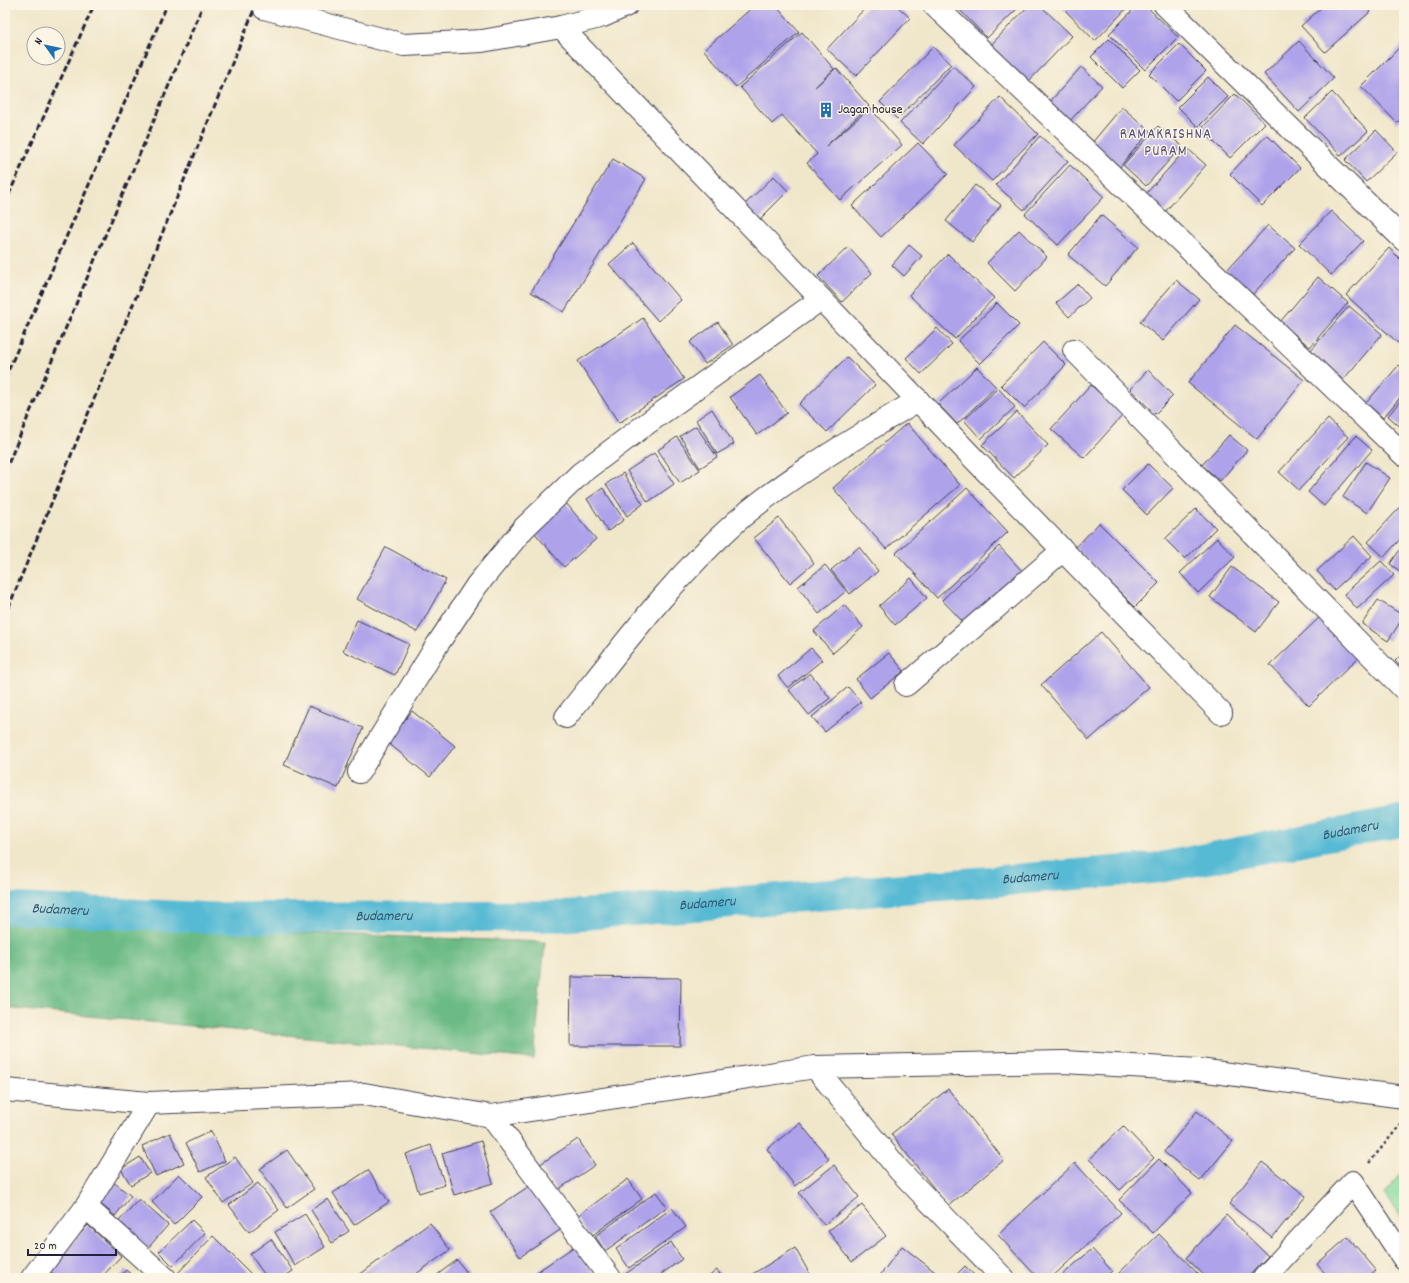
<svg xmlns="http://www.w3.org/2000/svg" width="1409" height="1283" font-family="Dekko,sans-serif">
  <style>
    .green { fill: #85db9e; stroke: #547e6c }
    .forest { fill: #6cbb85; stroke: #476e60 }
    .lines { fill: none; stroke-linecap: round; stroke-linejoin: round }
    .canal { stroke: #56bad4; stroke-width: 31 }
    .building { fill: #aea2eb }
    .street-casing { stroke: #414051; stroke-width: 24 }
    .path { stroke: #414051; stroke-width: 2.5; stroke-dasharray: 3 3; stroke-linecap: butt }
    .street { stroke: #fff; stroke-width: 22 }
    .rail { stroke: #22223b; stroke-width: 3; stroke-dasharray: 6 3; stroke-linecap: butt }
    .labels { text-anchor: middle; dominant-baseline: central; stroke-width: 3; stroke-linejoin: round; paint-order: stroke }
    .poi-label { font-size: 14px; fill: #22223b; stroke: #fcf5e5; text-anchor: start }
    .neighbourhood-label { font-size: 15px; letter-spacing: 1px; fill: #534f79; stroke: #fcf5e5 }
    .water-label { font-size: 15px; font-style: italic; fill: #345771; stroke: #fcf5e5 }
  </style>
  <rect width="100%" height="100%" fill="#fcf5e5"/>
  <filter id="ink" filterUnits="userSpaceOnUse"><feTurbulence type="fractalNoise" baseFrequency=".025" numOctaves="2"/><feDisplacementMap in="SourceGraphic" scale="8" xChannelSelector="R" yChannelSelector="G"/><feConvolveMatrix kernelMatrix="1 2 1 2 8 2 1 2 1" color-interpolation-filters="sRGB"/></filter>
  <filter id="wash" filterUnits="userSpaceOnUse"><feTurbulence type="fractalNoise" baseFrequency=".012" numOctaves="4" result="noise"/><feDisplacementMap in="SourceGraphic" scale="16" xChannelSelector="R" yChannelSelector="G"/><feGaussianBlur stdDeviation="0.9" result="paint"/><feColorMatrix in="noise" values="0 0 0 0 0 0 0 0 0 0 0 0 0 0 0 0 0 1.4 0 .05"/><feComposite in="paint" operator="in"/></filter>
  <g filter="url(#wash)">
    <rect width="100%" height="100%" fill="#f0e7cb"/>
    <polygon class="green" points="1404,1169 1404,1221 1385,1194"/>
    <polygon class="forest" points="5,922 545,942 534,1059 5,1008"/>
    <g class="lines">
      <path class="canal" id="s1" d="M5,908L214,918L563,916L1157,868L1404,821"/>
    </g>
    <g id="blocks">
      <g class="building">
        <polygon points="755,5 775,5 799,32 736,87 704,50"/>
        <polygon points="868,5 896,5 910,18 856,76 827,49"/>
        <polygon points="955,5 1021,5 987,38"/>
        <polygon points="1029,5 1040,5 1072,36 1027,83 989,47"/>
        <polygon points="1060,5 1130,5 1095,41"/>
        <polygon points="1138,5 1145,5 1178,37 1145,70 1109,34"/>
        <polygon points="1324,5 1364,5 1370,12 1325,52 1301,26"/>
        <polygon points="802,32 834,69 815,87 836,68 869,106 825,147 870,108 902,145 840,200 807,163 817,154 782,115 772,124 740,87"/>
        <polygon points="1109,39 1140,70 1122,88 1091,57"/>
        <polygon points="1299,41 1334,78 1299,112 1264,74"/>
        <polygon points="1404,43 1404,116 1397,123 1361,86"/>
        <polygon points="1179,44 1206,71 1176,101 1149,74"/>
        <polygon points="933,47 951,64 897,119 880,102"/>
        <polygon points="953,66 976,87 923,144 900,123"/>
        <polygon points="1081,67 1102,86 1066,125 1046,106"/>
        <polygon points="1208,77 1228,97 1198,127 1178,107"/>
        <polygon points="1332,92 1368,131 1341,156 1305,118"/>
        <polygon points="1235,94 1265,123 1230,158 1201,129"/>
        <polygon points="1000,97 1038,134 992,181 954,145"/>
        <polygon points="1122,107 1150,131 1119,168 1091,144"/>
        <polygon points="1158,126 1182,146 1146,186 1123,165"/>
        <polygon points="1376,130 1397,152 1366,182 1345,160"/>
        <polygon points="1267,135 1300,168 1262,206 1230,174"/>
        <polygon points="1040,136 1068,161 1024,210 996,185"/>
        <polygon points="918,143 948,174 881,237 852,206"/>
        <polygon points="1187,148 1206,165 1164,213 1144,196"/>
        <polygon points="613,159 646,179 564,312 531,292"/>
        <polygon points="1070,165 1104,197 1058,245 1025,214"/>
        <polygon points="774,176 788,191 754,225 739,210"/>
        <polygon points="975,185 1001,205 972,242 946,221"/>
        <polygon points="1331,211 1363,241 1331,275 1299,244"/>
        <polygon points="1101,215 1138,247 1105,286 1068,255"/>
        <polygon points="1268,225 1295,248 1252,295 1226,271"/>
        <polygon points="1019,230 1047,257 1015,291 987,263"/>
        <polygon points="633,243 681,300 658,321 609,264"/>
        <polygon points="909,245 922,256 904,276 892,265"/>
        <polygon points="848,247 872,273 842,302 818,276"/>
        <polygon points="1389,248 1404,263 1404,337 1398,343 1346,295"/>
        <polygon points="948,254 994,298 955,339 909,295"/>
        <polygon points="1318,277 1348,303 1310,347 1280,322"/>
        <polygon points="1176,280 1199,299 1163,341 1140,322"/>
        <polygon points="1078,284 1090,298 1069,317 1056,303"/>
        <polygon points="997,303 1019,325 980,364 958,341"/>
        <polygon points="1349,306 1382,334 1343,380 1310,351"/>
        <polygon points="643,318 684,379 619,423 578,361"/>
        <polygon points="718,322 733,345 705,364 690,342"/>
        <polygon points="1235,325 1304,380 1257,439 1188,383"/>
        <polygon points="937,328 952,344 921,374 906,358"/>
        <polygon points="1043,342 1066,365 1024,408 1001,385"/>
        <polygon points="847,357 875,385 827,432 799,404"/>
        <polygon points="1399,365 1404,369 1404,393 1383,418 1366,403"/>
        <polygon points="977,367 996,387 957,424 938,404"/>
        <polygon points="1148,370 1173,396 1155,414 1130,389"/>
        <polygon points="760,375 787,413 757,435 730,397"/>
        <polygon points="1091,385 1123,415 1084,458 1051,429"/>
        <polygon points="998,388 1015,407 981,439 964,420"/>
        <polygon points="1404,396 1404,430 1388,416"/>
        <polygon points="712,409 734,444 717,454 696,420"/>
        <polygon points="1017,412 1048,445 1014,478 982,445"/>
        <polygon points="1328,419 1348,437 1299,490 1279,472"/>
        <polygon points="907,423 960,485 886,549 833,488"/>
        <polygon points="696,426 717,457 700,468 680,436"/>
        <polygon points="1229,435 1247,450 1220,481 1202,465"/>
        <polygon points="1356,436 1372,450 1324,506 1308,492"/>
        <polygon points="677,437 700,470 680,483 658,450"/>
        <polygon points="654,453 674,484 648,502 627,471"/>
        <polygon points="1366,462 1390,478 1367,513 1343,497"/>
        <polygon points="1148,464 1173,488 1147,515 1122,490"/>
        <polygon points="623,473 643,504 627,516 606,484"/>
        <polygon points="603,488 624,520 608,531 587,499"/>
        <polygon points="967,488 1008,532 937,598 896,553"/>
        <polygon points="566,503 596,539 564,567 533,531"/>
        <polygon points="1404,503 1404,535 1384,557 1368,542"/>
        <polygon points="1196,509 1216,528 1185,559 1165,539"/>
        <polygon points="779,518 814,563 790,583 754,538"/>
        <polygon points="1099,523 1159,583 1135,607 1075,548"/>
        <polygon points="1354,536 1372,556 1334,590 1317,571"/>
        <polygon points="1217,538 1235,557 1198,593 1180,573"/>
        <polygon points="1404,544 1404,574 1390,564"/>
        <polygon points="999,546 1023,572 967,626 942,600"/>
        <polygon points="386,547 446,580 417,632 357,599"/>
        <polygon points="859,547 878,571 850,594 831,570"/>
        <polygon points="1381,561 1394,575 1357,609 1344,594"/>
        <polygon points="825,565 846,591 819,614 798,587"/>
        <polygon points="1232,567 1279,602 1256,632 1210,597"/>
        <polygon points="911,578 927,598 895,625 879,606"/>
        <polygon points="1378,600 1404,616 1388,641 1362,624"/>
        <polygon points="844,605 863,627 833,653 814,631"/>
        <polygon points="1323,614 1362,654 1309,706 1270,665"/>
        <polygon points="357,620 409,644 395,675 343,651"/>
        <polygon points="1101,632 1149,687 1089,740 1041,685"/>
        <polygon points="811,648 822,660 788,688 778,676"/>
        <polygon points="1404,652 1404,671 1395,661"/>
        <polygon points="889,653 904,671 870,698 856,679"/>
        <polygon points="810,673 830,698 809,715 789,690"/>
        <polygon points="848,687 861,702 825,732 812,717"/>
        <polygon points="309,706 363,728 338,788 284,765"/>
        <polygon points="412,711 455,746 430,777 387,742"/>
        <polygon points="571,977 681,978 680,1046 570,1046"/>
        <polygon points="948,1089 1004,1160 948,1206 891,1134"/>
        <polygon points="1197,1111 1233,1141 1200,1181 1164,1152"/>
        <polygon points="800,1123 829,1159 795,1186 767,1149"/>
        <polygon points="1123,1126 1154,1158 1120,1190 1089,1159"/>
        <polygon points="211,1131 225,1161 200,1172 186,1143"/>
        <polygon points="170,1133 184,1163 156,1176 142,1146"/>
        <polygon points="578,1139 595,1165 556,1191 539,1165"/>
        <polygon points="481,1141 493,1183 454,1195 442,1153"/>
        <polygon points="431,1145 445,1185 419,1193 406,1154"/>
        <polygon points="287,1150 314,1189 287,1208 260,1169"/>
        <polygon points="140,1157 150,1173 131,1185 121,1169"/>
        <polygon points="235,1157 253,1183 223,1203 206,1177"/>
        <polygon points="1159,1159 1192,1193 1153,1233 1119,1200"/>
        <polygon points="1262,1162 1306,1196 1272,1238 1229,1204"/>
        <polygon points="1075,1163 1121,1213 1051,1278 1038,1278 998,1235"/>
        <polygon points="834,1165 859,1197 824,1225 799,1193"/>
        <polygon points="368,1170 389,1202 354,1225 333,1193"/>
        <polygon points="179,1174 202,1197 174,1225 152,1202"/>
        <polygon points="628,1179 642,1199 590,1237 576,1217"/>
        <polygon points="112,1181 131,1196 115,1216 97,1201"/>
        <polygon points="537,1181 566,1226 520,1257 490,1212"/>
        <polygon points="258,1183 279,1210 249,1232 229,1205"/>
        <polygon points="656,1192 667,1207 605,1251 595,1236"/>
        <polygon points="139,1199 168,1225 148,1248 119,1221"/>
        <polygon points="328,1199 349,1231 332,1243 311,1210"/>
        <polygon points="862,1205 886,1236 852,1262 828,1231"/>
        <polygon points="672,1208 686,1227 629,1268 616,1249"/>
        <polygon points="305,1214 325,1247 295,1266 275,1232"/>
        <polygon points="1226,1215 1268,1256 1247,1278 1207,1278 1186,1258"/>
        <polygon points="192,1220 205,1233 173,1266 159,1252"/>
        <polygon points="430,1223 450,1250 416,1274 419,1278 355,1278"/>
        <polygon points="88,1225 121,1256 101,1278 57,1278 48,1270"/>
        <polygon points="1159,1234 1202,1278 1114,1278"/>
        <polygon points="213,1236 255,1278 179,1278 176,1275"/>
        <polygon points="1348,1237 1376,1270 1366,1278 1328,1278 1317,1264"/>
        <polygon points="271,1239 293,1271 282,1278 267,1278 250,1254"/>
        <polygon points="671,1242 682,1259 656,1278 626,1278 624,1275"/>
        <polygon points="575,1246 595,1275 590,1278 528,1278"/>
        <polygon points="902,1246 939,1275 937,1278 878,1278"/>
        <polygon points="795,1248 812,1278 746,1278"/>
        <polygon points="1092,1249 1112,1271 1104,1278 1059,1278"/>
        <polygon points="457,1260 471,1278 433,1278"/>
        <polygon points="965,1266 977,1278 953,1278"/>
        <polygon points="126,1270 135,1278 119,1278"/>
        <polygon points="717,1270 723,1278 707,1278"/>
      </g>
    </g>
  </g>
  <g filter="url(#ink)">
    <use href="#blocks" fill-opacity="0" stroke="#414051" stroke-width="1"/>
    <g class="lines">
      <defs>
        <g id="street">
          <polyline points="934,5 1404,455"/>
          <polyline points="1165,5 1404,240"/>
          <polyline points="264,8 404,45 482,41 561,27 603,16 627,5"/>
          <polyline points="561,27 975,460 1221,713"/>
          <polyline points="1074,350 1404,689"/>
          <polyline points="906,685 1063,550"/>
          <path d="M566,717C620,649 672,579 737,521C792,474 856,438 918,400"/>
          <polyline points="359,772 437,645 477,585 524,528 581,473 649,422 821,299"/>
          <polyline points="815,1067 899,1170 1003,1278"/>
          <polyline points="5,1090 149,1103 364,1094 491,1116 815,1067 1064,1062 1199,1070 1404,1097"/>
          <polyline points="149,1103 86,1207 165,1278"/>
          <polyline points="491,1116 610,1278"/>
          <polyline points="32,1278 86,1207"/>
          <polyline points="1264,1278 1353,1182 1404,1259"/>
        </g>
      </defs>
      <use href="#street" class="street-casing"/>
      <polyline class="path" points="1369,1163 1401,1124"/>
      <use href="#street" class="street"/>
      <g class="rail">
        <polyline points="5,203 94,5"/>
        <polyline points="5,378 167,5"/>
        <polyline points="5,471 203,5"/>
        <polyline points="5,616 256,5"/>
      </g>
    </g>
  </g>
  <defs>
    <symbol id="building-bare" viewBox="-9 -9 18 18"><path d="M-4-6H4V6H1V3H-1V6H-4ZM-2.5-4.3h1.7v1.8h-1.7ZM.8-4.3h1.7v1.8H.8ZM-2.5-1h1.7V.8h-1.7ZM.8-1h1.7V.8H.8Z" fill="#1f6fb2" stroke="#fcf5e5" stroke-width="2.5" paint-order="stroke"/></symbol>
  </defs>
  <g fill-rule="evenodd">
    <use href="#building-bare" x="815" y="99" width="22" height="22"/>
  </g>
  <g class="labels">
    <g class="poi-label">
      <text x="838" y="110">Jagan house</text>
    </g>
    <g class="neighbourhood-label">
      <text x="1166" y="135">RAMAKRISHNA<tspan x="1166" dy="17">PURAM</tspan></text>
    </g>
    <g class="water-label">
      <text stroke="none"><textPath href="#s1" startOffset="1351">Budameru</textPath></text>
      <text stroke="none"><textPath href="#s1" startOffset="1027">Budameru</textPath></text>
      <text stroke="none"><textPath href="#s1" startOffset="703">Budameru</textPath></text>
      <text stroke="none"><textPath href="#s1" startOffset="55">Budameru</textPath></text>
      <text stroke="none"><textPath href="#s1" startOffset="379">Budameru</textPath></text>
    </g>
  </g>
  <rect width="1409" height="1283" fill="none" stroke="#fcf5e5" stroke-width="20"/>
  <g transform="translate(46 46) rotate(303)"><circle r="19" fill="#fcf5e5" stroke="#a5a1a1"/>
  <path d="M0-3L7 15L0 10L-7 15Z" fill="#1f6fb2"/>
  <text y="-6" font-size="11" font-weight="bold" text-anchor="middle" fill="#22223b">N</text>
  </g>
  <path d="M28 1249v6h88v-6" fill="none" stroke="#22223b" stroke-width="2"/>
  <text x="34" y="1249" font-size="12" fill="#22223b" stroke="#fcf5e5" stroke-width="3" paint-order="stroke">20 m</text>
</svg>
